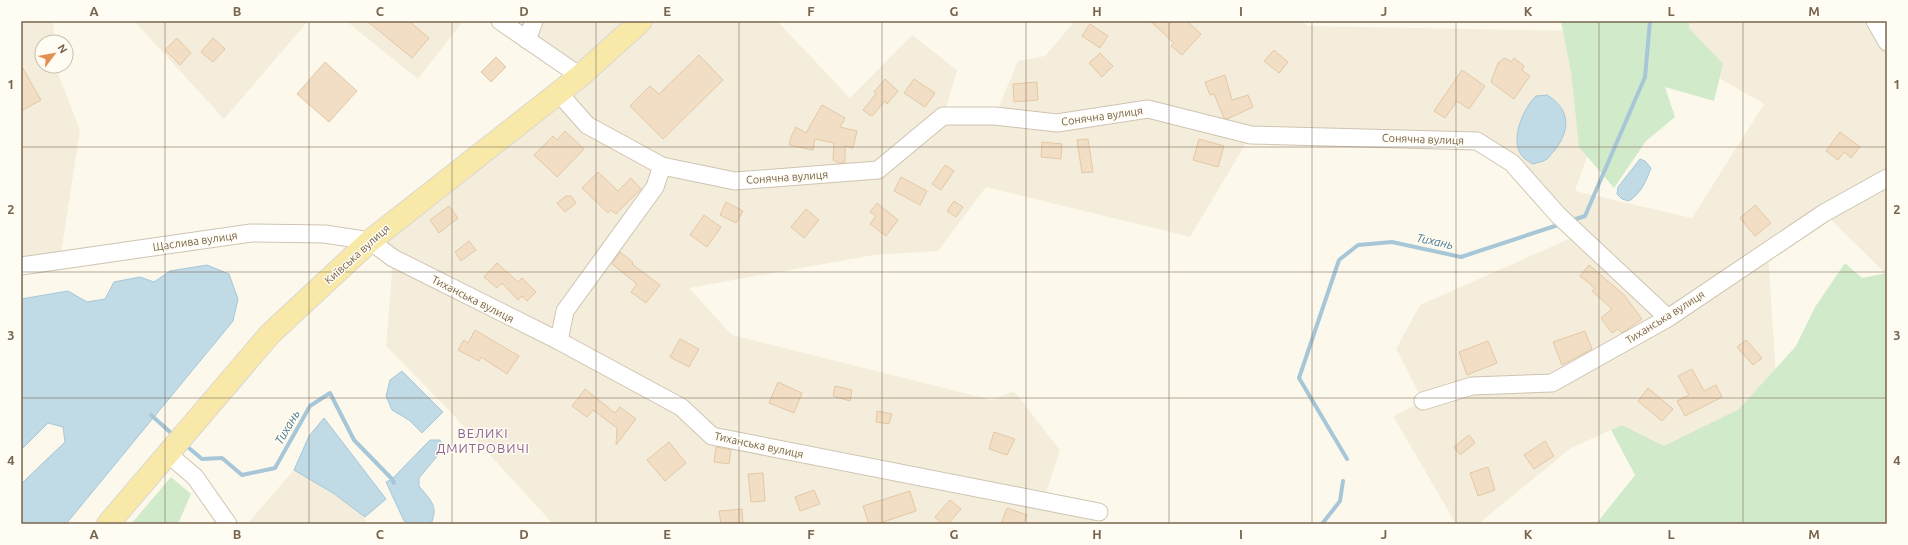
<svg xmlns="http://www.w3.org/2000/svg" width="1908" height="545" font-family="Ubuntu,sans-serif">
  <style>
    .residential { fill: #f4eddb }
    .green { fill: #d1ebca }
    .water { fill: #c0dae6; stroke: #a7c7d8 }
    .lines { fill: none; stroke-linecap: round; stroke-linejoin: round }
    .stream { stroke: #a7c7d8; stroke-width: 4 }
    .building { fill: #f1dec4; stroke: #e4c8a5 }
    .minor-casing { stroke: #cfc4b1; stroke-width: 19 }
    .major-casing { stroke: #dcd7d1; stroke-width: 24 }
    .minor { stroke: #fff; stroke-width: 17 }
    .major { stroke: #f8e9a8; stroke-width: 22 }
    .grid { fill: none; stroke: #78654e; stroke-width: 1; stroke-opacity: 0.55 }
    .labels { text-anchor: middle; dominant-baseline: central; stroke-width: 3; stroke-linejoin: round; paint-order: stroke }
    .street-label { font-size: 11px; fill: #78654e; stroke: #fffcf3 }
    .water-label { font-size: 12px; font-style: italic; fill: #4c7992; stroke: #fffcf3 }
    .quarter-label { font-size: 13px; letter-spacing: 1px; fill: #8c6693; stroke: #fffcf3 }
    .neatline { fill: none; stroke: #78654e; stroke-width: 1.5 }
    .grid-label { font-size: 13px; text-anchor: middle; font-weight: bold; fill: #78654e }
  </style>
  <rect width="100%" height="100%" fill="#fcf9ec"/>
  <g class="residential">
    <polygon points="21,21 53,21 55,42 42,42 42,66 58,66 59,76 80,130 60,260 21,266"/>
    <polygon points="134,21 308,21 224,119"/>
    <polygon points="346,21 463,21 418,79"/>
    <polygon points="500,21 777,21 850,98 912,35 957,70 944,115 995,116 1018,61 1045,56 1075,21 1301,21 1308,26 1631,32 1575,191 1692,218 1764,104 1658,43 1659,21 1887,21 1887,275 1824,213 1768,250 1777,391 1664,446 1622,425 1571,448 1478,524 1456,524 1393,416 1423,401 1396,349 1420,305 1580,234 1477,141 1251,135 1190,237 986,187 938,251 874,255 689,288 732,335 992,400 1014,391 1060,450 1043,502 1099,512 1094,524 553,524 446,407 386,346 393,258 370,241 579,76"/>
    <polygon points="294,470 333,493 365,517 366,524 247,524"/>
  </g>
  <g class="green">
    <polygon points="1561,21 1689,21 1689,28 1723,64 1714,101 1665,87 1675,117 1646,141 1614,188 1579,147 1571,72"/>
    <polygon points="1845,263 1862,278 1887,273 1887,524 1596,524 1635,475 1611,430 1622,425 1664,446 1739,409 1796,346 1815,307"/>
    <polygon points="171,477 191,494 178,524 131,524"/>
  </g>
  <g class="water">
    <path d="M1547,95C1570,109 1571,129 1555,150C1552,152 1550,157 1547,159C1543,162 1536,163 1532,164C1529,161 1524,159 1522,156C1509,140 1524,107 1536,96Z"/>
    <path d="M1640,159L1645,161L1651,168C1646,182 1641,193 1629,201L1622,199L1617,194L1618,187Z"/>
    <polygon points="207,265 229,274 238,299 233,321 66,524 21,524 21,484 65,442 63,427 48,423 21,450 21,299 68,291 87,302 105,299 114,282 140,277 154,282 170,271"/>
    <polygon points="402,371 443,412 422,433 409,420 392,410 386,396 390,380"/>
    <polygon points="324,418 386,499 365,517 333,493 294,470 309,436"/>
    <path d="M430,440H440L444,448L419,478V486C430,500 439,505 431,524H409L404,521L386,482L392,479Z"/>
  </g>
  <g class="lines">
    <g class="stream">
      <polyline points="1570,221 1585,216 1645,77 1650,21"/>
      <polyline points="151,415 170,432"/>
      <polyline points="189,448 202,459 222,458 242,475 275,468 310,406 330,393 354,440 392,479 394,483"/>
      <polyline points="1347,459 1299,378 1339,260 1358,245 1392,242 1461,257 1561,224"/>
      <polyline points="1322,524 1340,501 1343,481"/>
    </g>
  </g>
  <g class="building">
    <polygon points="367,21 409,21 429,38 412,58"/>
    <polygon points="1150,21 1187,21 1201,34 1182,55 1171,46 1174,43"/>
    <polygon points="1090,24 1108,36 1100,48 1082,36"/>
    <polygon points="177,38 191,53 180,65 165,50"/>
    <polygon points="213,38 225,49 213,62 201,52"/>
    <polygon points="1274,50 1288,62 1279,73 1264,61"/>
    <polygon points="1100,53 1113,66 1102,77 1089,63"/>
    <polygon points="699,55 723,80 663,139 630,106 650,86 659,94"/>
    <polygon points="496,57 506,67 491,82 481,72"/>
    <polygon points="1505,58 1511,62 1514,58 1524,66 1522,70 1530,76 1514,99 1491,82 1498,63"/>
    <polygon points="325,62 357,91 329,122 297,94"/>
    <polygon points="21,65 41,100 21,111"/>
    <polygon points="1462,70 1485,86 1469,109 1457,101 1445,118 1434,111"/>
    <polygon points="1225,75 1232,100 1248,95 1253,107 1227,119 1224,118 1214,94 1210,95 1205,82"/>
    <polygon points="885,79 898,91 887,104 885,101 873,115 869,115 863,110 876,94 874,92"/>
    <polygon points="914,79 935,93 925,107 904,93"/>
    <polygon points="1037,82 1038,100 1014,102 1013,84"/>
    <polygon points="822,105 845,118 840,127 857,131 853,148 845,146 845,162 839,163 833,160 834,143 815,139 813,150 789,145 791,137 796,127 806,133"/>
    <polygon points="565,131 584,149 557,177 534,155 553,136 557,140"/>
    <polygon points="1840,132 1860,147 1851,158 1844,152 1838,160 1826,151"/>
    <polygon points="1088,139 1093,172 1082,173 1077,140"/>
    <polygon points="1199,139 1224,146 1218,167 1193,160"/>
    <polygon points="1042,142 1062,144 1061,159 1041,157"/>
    <polygon points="945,165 954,171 941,190 932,184"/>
    <polygon points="598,172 618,191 631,178 641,189 616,214 611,210 608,213 582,188"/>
    <polygon points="901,177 927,191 920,205 894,191"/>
    <polygon points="566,196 571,196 576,203 565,212 557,203"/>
    <polygon points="954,201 963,207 956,217 947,211"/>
    <polygon points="726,202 743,211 736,223 720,215"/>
    <polygon points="877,203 898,220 886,236 870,224 876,216 870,212"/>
    <polygon points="1755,205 1771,223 1755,236 1740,218"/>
    <polygon points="449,206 458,218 439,233 430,220"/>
    <polygon points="806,209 819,220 804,238 791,227"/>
    <polygon points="704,215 721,227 707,247 690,235"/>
    <polygon points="469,241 476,250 461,261 455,252"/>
    <polygon points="620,252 633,262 632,264 660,285 646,303 631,292 637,284 612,264"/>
    <polygon points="497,263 518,282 522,278 536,292 527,301 522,296 518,300 502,283 497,288 484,277"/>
    <polygon points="1589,265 1624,295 1642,319 1622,333 1618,329 1612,333 1601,318 1612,309 1592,291 1595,288 1580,276"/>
    <polygon points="475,330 519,356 507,374 481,357 479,361 458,350 464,340 468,343"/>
    <polygon points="1585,331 1592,349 1562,365 1553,342"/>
    <polygon points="680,339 699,349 689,367 670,357"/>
    <polygon points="1746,340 1762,358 1753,365 1737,347"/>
    <polygon points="1488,341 1497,363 1467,375 1459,352"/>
    <polygon points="1692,369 1704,391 1716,385 1722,397 1685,416 1677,401 1689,395 1678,376"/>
    <polygon points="778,382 802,393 794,413 769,403"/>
    <polygon points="835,386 852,390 850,401 833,396"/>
    <polygon points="1648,388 1673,409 1662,421 1638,401"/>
    <polygon points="585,389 615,413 620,407 636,419 616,445 617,428 593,410 587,417 572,406"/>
    <polygon points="877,411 892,414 889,424 876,422"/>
    <polygon points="994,432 1015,439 1007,455 989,449"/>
    <polygon points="1469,435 1475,443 1460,455 1454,447"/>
    <polygon points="1545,441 1554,456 1534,469 1524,455"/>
    <polygon points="669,442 686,463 665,481 647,460"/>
    <polygon points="716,447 731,450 729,464 714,462"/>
    <polygon points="1488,467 1495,490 1478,496 1470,473"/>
    <polygon points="763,473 765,501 751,502 748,474"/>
    <polygon points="814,490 820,504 800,511 795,497"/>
    <polygon points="910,491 916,511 877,524 869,524 863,506"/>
    <polygon points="950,500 961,509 948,524 943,524 935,517"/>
    <polygon points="1007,508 1027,515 1023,524 1001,524"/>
    <polygon points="742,509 743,524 721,524 719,511"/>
  </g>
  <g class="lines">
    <defs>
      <g id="minor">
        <polyline points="500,21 580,76"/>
        <polyline points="1875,21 1887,42"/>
        <polyline points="527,40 534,21"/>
        <polyline points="558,92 587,125 662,166 735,181 878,170 943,116 995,116 1057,123 1148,109 1251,135 1477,141 1512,163 1558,215 1668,318"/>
        <polyline points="21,266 251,233 325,234 370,241 393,258 559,341 681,407 712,436 1099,512"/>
        <polyline points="559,341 565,311 655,187 662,166"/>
        <polyline points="1423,401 1472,386 1552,383 1668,318 1824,213 1887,178"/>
        <polyline points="168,454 195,477 228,524"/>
      </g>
      <polyline id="major" points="108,524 270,334 370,241 580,76 641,21"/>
    </defs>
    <use href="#minor" class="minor-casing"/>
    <use href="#major" class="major-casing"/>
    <use href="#minor" class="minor"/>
    <use href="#major" class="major"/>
  </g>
  <path class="grid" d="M165,21V524M309,21V524M452,21V524M596,21V524M739,21V524M882,21V524M1026,21V524M1169,21V524M1312,21V524M1456,21V524M1599,21V524M1743,21V524M21,147H1887M21,272H1887M21,398H1887"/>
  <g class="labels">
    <g class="street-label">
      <text transform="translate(1102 116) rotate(-8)">Сонячна вулиця</text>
      <text transform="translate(1423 139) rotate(2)">Сонячна вулиця</text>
      <text transform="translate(787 177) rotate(-4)">Сонячна вулиця</text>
      <text transform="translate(195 241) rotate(-8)">Щаслива вулиця</text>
      <text transform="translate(357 254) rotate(-42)">Київська вулиця</text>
      <text transform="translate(473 299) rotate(27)">Тиханська вулиця</text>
      <text transform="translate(1665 317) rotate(-32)">Тиханська вулиця</text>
      <text transform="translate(759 445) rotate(12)">Тиханська вулиця</text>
    </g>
    <g class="water-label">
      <text transform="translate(1435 241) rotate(12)">Тихань</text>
      <text transform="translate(287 427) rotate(-60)">Тихань</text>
    </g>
    <g class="quarter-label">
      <text x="483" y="433">ВЕЛИКІ<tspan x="483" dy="15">ДМИТРОВИЧІ</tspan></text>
    </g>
  </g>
  <rect width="1908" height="545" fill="none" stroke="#fffcf3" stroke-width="44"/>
  <g transform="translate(54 54) rotate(58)"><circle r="19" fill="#fffcf3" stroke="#c9c0b1"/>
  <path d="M0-3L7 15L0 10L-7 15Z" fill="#e28f56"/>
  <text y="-6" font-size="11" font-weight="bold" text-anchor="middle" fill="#78654e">N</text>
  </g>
  <rect x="22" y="22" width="1864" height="501" class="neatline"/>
  <g class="grid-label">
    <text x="94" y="16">A</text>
    <text x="237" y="16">B</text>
    <text x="380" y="16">C</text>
    <text x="524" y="16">D</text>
    <text x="667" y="16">E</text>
    <text x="811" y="16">F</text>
    <text x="954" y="16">G</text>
    <text x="1097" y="16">H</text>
    <text x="1241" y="16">I</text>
    <text x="1384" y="16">J</text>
    <text x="1528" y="16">K</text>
    <text x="1671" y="16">L</text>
    <text x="1814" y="16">M</text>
    <text x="11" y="89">1</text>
    <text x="1897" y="89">1</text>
    <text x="11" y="214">2</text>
    <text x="1897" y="214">2</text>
    <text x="11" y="340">3</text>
    <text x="1897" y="340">3</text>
    <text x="11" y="465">4</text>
    <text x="1897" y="465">4</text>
    <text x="94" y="539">A</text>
    <text x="237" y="539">B</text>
    <text x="380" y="539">C</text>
    <text x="524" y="539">D</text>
    <text x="667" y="539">E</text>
    <text x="811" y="539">F</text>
    <text x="954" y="539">G</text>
    <text x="1097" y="539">H</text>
    <text x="1241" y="539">I</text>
    <text x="1384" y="539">J</text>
    <text x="1528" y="539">K</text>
    <text x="1671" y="539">L</text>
    <text x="1814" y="539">M</text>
  </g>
</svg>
